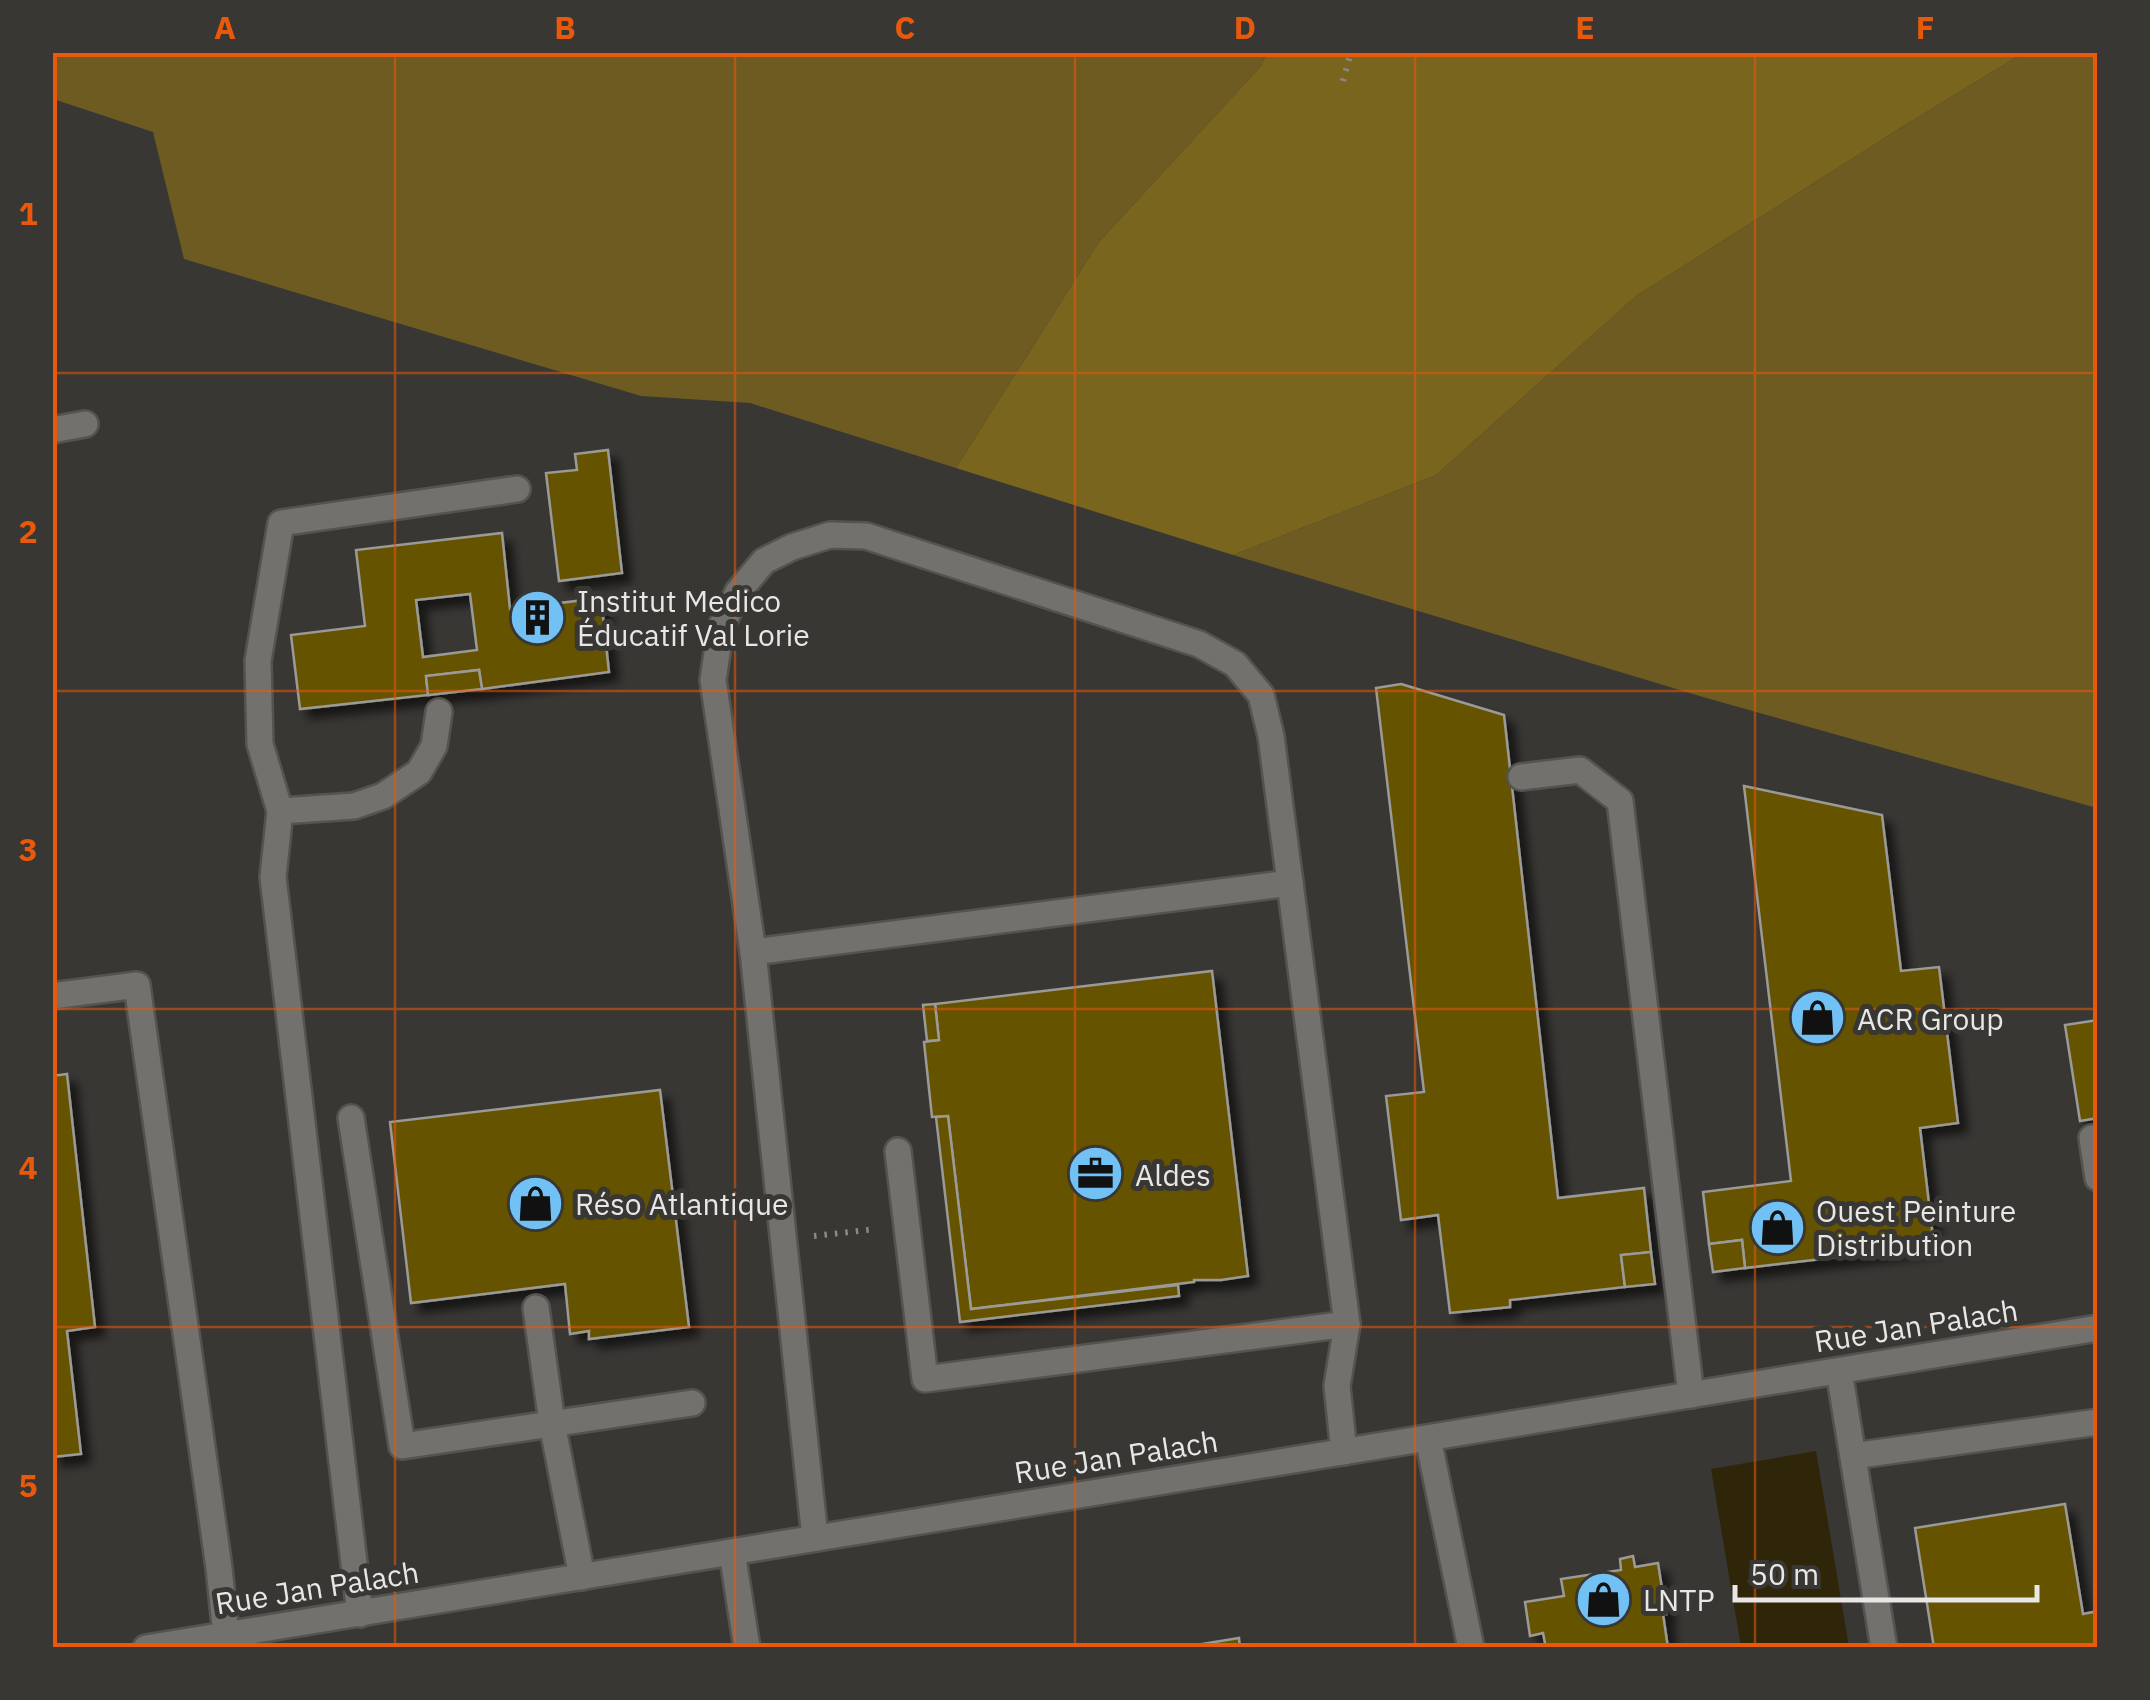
<svg xmlns="http://www.w3.org/2000/svg" width="2150" height="1700" font-family="'IBM Plex Sans',sans-serif">
  <style>
    .green { fill: #6d5b21 }
    .forest { fill: #7a651f }
    .water { fill: #2f2609 }
    .building { fill: #665201; stroke: #9b9a96; stroke-width: 2.5; fill-rule: evenodd; filter: url(#shadow) }
    .lines { fill: none; stroke-linecap: round; stroke-linejoin: round }
    .minor-casing { stroke: #545350; stroke-width: 30 }
    .path { stroke: #8a8986; stroke-width: 6; stroke-dasharray: 2.5 8; stroke-linecap: butt }
    .minor { stroke: #73716d; stroke-width: 25 }
    .grid { fill: none; stroke: #e8590c; stroke-width: 2.5; stroke-opacity: 0.55 }
    .labels { text-anchor: middle; dominant-baseline: central; stroke-width: 10; stroke-linejoin: round; paint-order: stroke }
    .poi-label { font-size: 30px; fill: #e8e7e5; stroke: #383734; text-anchor: start }
    .street-label { font-size: 30px; fill: #e8e7e5; stroke: #383734 }
    .neatline { fill: none; stroke: #e8590c; stroke-width: 4 }
    .grid-label { font-size: 32px; text-anchor: middle; font-weight: bold; fill: #e8590c }
  </style>
  <defs>
    <filter id="shadow"><feDropShadow dx="9" dy="9" stdDeviation="5" flood-color="#0009"/></filter>
  </defs>
  <rect width="100%" height="100%" fill="#383734"/>
  <g class="green">
    <polygon points="53,52 1267,53 1261,66 1099,242 956,468 750,403 641,396 184,259 153,132 53,99"/>
    <polygon points="2023,53 2097,53 2097,808 1703,697 1233,555 1436,475 1636,296 1905,125"/>
  </g>
  <polygon class="forest" points="1267,53 1267,52 2023,53 1905,125 1636,296 1436,475 1233,555 956,468 1099,242 1261,66"/>
  <polygon class="water" points="1816,1451 1849,1647 1741,1647 1711,1469"/>
  <g class="building">
    <polygon points="608,450 622,573 559,581 546,473 577,470 575,454"/>
    <path d="M502,533L510,609L601,598L609,672L482,689L479,670L426,676L428,695L300,709L291,635L365,626L356,550ZM470,594L477,650L423,657L416,600Z"/>
    <polygon points="479,670 482,689 428,695 426,676"/>
    <polygon points="1401,684 1504,715 1558,1198 1644,1188 1651,1252 1621,1255 1625,1287 1510,1300 1510,1307 1450,1313 1438,1215 1401,1220 1386,1096 1424,1092 1376,688"/>
    <polygon points="1744,786 1882,815 1901,971 1939,967 1958,1123 1920,1128 1934,1246 1745,1268 1742,1240 1709,1244 1703,1192 1791,1181"/>
    <polygon points="1212,971 1248,1276 1221,1280 1194,1280 1194,1282 971,1309 948,1116 932,1117 924,1042 939,1040 935,1004"/>
    <polygon points="935,1004 939,1040 927,1041 923,1005"/>
    <polygon points="2098,1020 2098,1118 2080,1121 2065,1025"/>
    <polygon points="67,1074 95,1327 67,1331 81,1454 52,1457 52,1076"/>
    <polygon points="660,1090 689,1327 589,1339 589,1331 570,1334 565,1284 411,1303 390,1122"/>
    <polygon points="948,1116 971,1309 1178,1285 1179,1296 960,1322 936,1117"/>
    <polygon points="1742,1240 1745,1268 1713,1272 1709,1244"/>
    <polygon points="1651,1252 1655,1284 1625,1287 1621,1255"/>
    <polygon points="2065,1504 2083,1614 2098,1611 2098,1648 1934,1648 1915,1528"/>
    <polygon points="1633,1556 1635,1567 1658,1563 1666,1614 1663,1614 1668,1648 1546,1648 1543,1633 1530,1636 1525,1602 1564,1596 1561,1579 1621,1570 1620,1559"/>
    <polygon points="1239,1638 1240,1648 1178,1648"/>
  </g>
  <g class="lines">
    <defs>
      <g id="minor">
        <polyline points="52,430 85,424"/>
        <polyline points="1521,777 1580,770 1620,801 1691,1395"/>
        <polyline points="280,811 354,806 383,796 419,772 434,746 439,712"/>
        <polyline points="753,952 713,680 721,627 738,592 764,561 792,547 830,535 866,536 1199,644 1235,664 1261,695 1271,736 1290,883"/>
        <polyline points="52,996 137,985 219,1568 226,1635"/>
        <polyline points="351,1118 402,1446 692,1403"/>
        <polyline points="2092,1138 2098,1178"/>
        <polyline points="536,1308 552,1423 582,1577"/>
        <polyline points="1839,1371 1884,1648"/>
        <polyline points="1428,1438 1471,1648"/>
        <polyline points="1344,1452 1337,1386 1347,1324"/>
        <polyline points="1853,1456 2098,1422"/>
        <polyline points="815,1538 753,952 1290,883 1347,1324 925,1379 898,1151"/>
        <polyline points="732,1552 747,1648"/>
        <polyline points="360,1614 273,877 280,811 260,744 258,661 281,523 517,489"/>
        <polyline points="146,1648 2098,1328"/>
      </g>
    </defs>
    <use href="#minor" class="minor-casing"/>
    <g class="path">
      <polyline points="1343,81 1351,52"/>
      <polyline points="814,1236 876,1229"/>
    </g>
    <use href="#minor" class="minor"/>
  </g>
  <path class="grid" d="M395,52V1648M735,52V1648M1075,52V1648M1415,52V1648M1755,52V1648M52,373H2098M52,691H2098M52,1009H2098M52,1327H2098"/>
  <defs>
    <symbol id="building-disc" viewBox="-11 -11 22 22"><circle r="9.5" fill="#71c1f5" stroke="#383734"/><path d="M-4-6H4V6H1V3H-1V6H-4ZM-2.5-4.3h1.7v1.8h-1.7ZM.8-4.3h1.7v1.8H.8ZM-2.5-1h1.7V.8h-1.7ZM.8-1h1.7V.8H.8Z" fill="#111"/></symbol>
    <symbol id="shop-disc" viewBox="-11 -11 22 22"><circle r="9.5" fill="#71c1f5" stroke="#383734"/><path d="M-5-2.5h2.3a2.7 3.5 0 0 1 5.4 0H5L5.5 6h-11ZM-1.5-2.5h3a1.5 2.3 0 0 0-3 0Z" fill="#111"/></symbol>
    <symbol id="office-disc" viewBox="-11 -11 22 22"><circle r="9.5" fill="#71c1f5" stroke="#383734"/><path d="M-6-3h4V-5.5h4V-3h4V5H-6ZM-1-4.5V-3h2v-1.5ZM-6 0V1H6V0Z" fill="#111"/></symbol>
  </defs>
  <g fill-rule="evenodd">
    <use href="#building-disc" x="506" y="586" width="63" height="63"/>
    <use href="#shop-disc" x="1786" y="986" width="63" height="63"/>
    <use href="#office-disc" x="1064" y="1142" width="63" height="63"/>
    <use href="#shop-disc" x="504" y="1172" width="63" height="63"/>
    <use href="#shop-disc" x="1746" y="1196" width="63" height="63"/>
    <use href="#shop-disc" x="1572" y="1568" width="63" height="63"/>
  </g>
  <g class="labels">
    <g class="poi-label">
      <text x="577" y="600">Institut Medico<tspan x="577" dy="34">Éducatif Val Lorie</tspan></text>
      <text x="1857" y="1018">ACR Group</text>
      <text x="1135" y="1174">Aldes</text>
      <text x="575" y="1203">Réso Atlantique</text>
      <text x="1816" y="1210">Ouest Peinture<tspan x="1816" dy="34">Distribution</tspan></text>
      <text x="1643" y="1599">LNTP</text>
    </g>
    <g class="street-label">
      <text transform="translate(1916 1325) rotate(-9)">Rue Jan Palach</text>
      <text transform="translate(1116 1456) rotate(-9)">Rue Jan Palach</text>
      <text transform="translate(317 1587) rotate(-9)">Rue Jan Palach</text>
    </g>
  </g>
  <rect width="2150" height="1700" fill="none" stroke="#383734" stroke-width="110"/>
  <path d="M1735 1585v15h302v-15" fill="none" stroke="#e8e7e5" stroke-width="5"/>
  <text x="1750" y="1585" font-size="30" fill="#e8e7e5" stroke="#383734" stroke-width="8" paint-order="stroke">50 m</text>
  <rect x="55" y="55" width="2040" height="1590" class="neatline"/>
  <g class="grid-label">
    <text x="225" y="39">A</text>
    <text x="565" y="39">B</text>
    <text x="905" y="39">C</text>
    <text x="1245" y="39">D</text>
    <text x="1585" y="39">E</text>
    <text x="1925" y="39">F</text>
    <text x="28" y="225">1</text>
    <text x="28" y="543">2</text>
    <text x="28" y="861">3</text>
    <text x="28" y="1179">4</text>
    <text x="28" y="1497">5</text>
  </g>
</svg>
